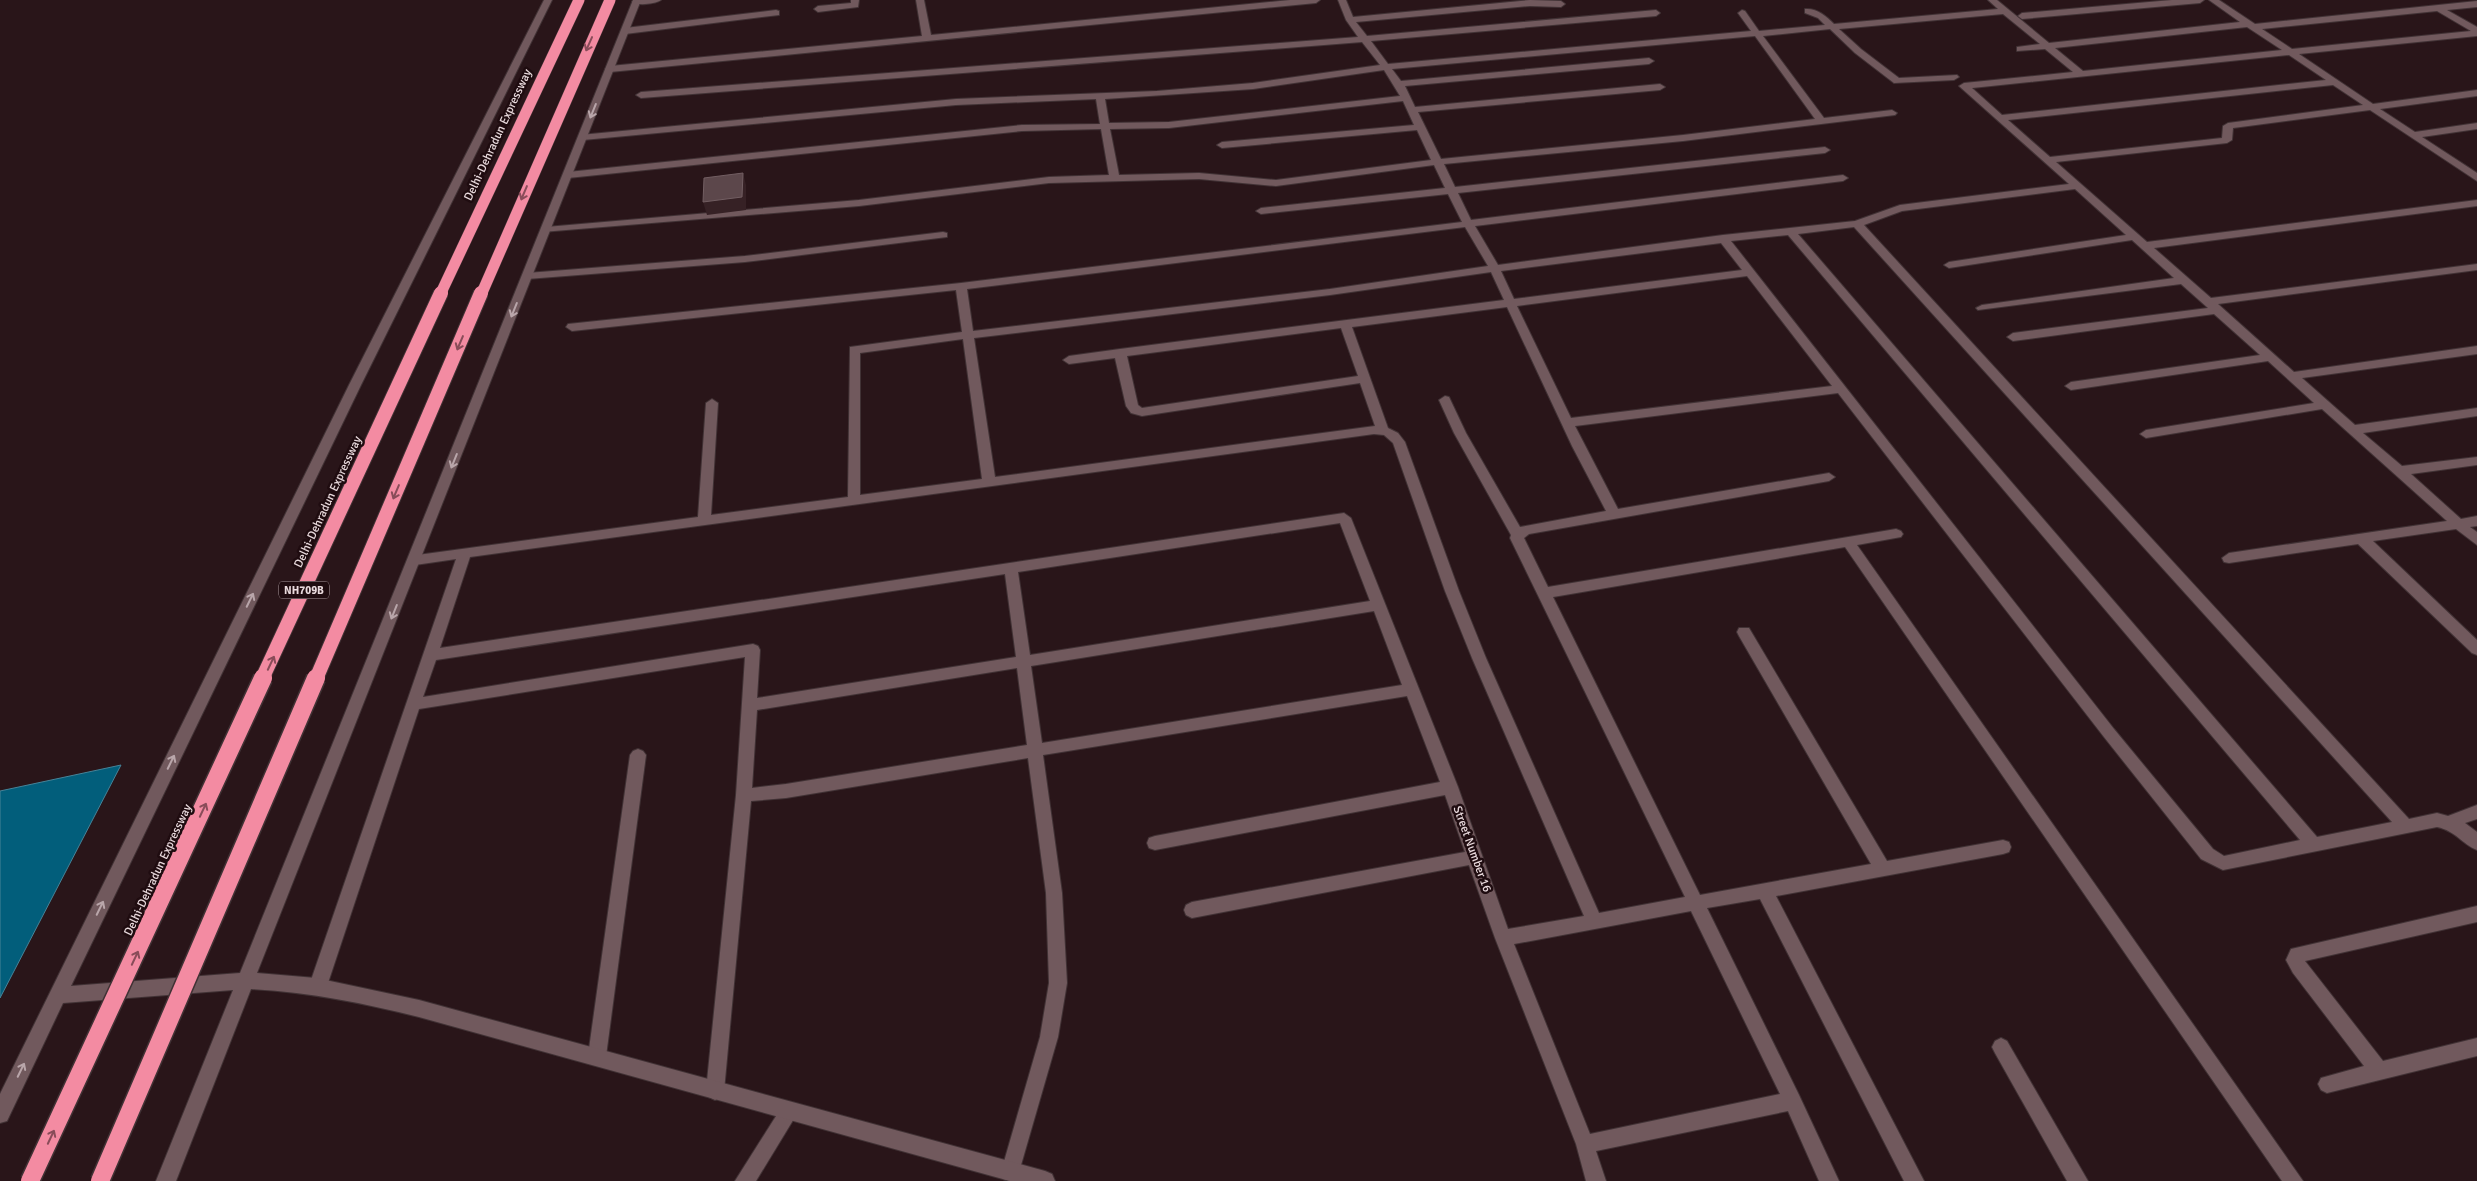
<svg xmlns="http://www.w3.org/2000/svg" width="2477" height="1181" font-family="Signika,sans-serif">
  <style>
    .water { fill: #025e7b; stroke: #478398 }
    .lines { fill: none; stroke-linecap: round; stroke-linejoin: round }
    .minor-casing { stroke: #413235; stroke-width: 2 }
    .tertiary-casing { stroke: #413235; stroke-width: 2 }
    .minor { fill: #71595d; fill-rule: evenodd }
    .tertiary { fill: #71595d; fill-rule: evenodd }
    .motorway-bridge-far2-casing { stroke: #413235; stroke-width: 12; stroke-linecap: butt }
    .motorway-bridge-far1-casing { stroke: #413235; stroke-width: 16; stroke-linecap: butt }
    .motorway-bridge-casing { stroke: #413235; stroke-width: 21; stroke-linecap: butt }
    .motorway-bridge-far2 { stroke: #f38ba2; stroke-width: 11 }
    .motorway-bridge-far1 { stroke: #f38ba2; stroke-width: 14 }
    .motorway-bridge { stroke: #f38ba2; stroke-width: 18 }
    .shaded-wall { fill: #362125 }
    .building { fill: #5c474b; stroke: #725e62 }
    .oneway { stroke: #894c59 }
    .oneway2 { stroke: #b9a6aa }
    .labels { text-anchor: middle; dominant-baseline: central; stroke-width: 5; stroke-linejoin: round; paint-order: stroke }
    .shield { fill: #1f0c10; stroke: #ac9ca0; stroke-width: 1 }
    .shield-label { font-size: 11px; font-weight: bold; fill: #e9dadd }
    .street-label { font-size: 12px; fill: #e9dadd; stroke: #1f0c10 }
  </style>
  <rect width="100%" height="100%" fill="#291519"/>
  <polygon class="water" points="121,765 0,998 0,791"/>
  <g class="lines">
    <defs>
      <g id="minor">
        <path d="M634,0H661C655,4 638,6 632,2Z"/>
        <polygon points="851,0 859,0 858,7 818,12 814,9 818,6 851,3"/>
        <polygon points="916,0 924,0 931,35 1290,0 1320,0 1316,3 610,72 605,69 610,66 922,36"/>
        <path d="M1338,0H1346L1353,17L1530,0L1561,1L1565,4L1561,7L1530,6L1356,22L1367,36L1656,10L1660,13L1656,16L1371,41L1388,64L1751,31L1738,13L1742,10L1745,11L1759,31L1825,25L1818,18L1805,13V9C1817,8 1826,16 1834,24L1998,9L1988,0H1997L2049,43L2240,22L2209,0H2219L2255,24L2477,1V7L2447,10L2477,27V36L2299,54L2373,104L2477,90V96L2380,109L2415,132L2477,123V129L2422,137L2477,173V181L2370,110L2233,128L2232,140L2227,143L2056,162L2147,242L2477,200V206L2154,248L2211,298L2477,264V270L2218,304L2294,372L2477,346V354L2302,378L2355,425L2477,408V416L2363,433L2402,466L2477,457V465L2411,474L2461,519L2477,516V526L2470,527L2477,532V545L2456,529L2373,541L2477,640V655L2472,653L2358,544L2229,563L2224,562L2222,558L2229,553L2447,521L2322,409L2146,438L2140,434L2146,430L2314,403L2268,361L2071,390L2065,386L2071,382L2260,355L2214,314L2013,341L2007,337L2013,333L2208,308L2181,284L1978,310L1976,308L1982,305L2174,278L2132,240L1949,268L1944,265L1949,262L2126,235L2075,189L1902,211L1864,225L2409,819L2437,813L2448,816L2477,805V819L2465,823L2477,832V850C2462,844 2456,831 2437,827L2223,870L2201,859L2104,737L1838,393L1575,426L1618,509L1829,473L1835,477L1829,481L1529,534L1524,538L1548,587L1896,529L1901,531L1903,534L1901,537L1857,545L2303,1181H2282L1845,547L1553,597L1700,895L1871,864L1739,636L1737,632L1739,628H1749L1887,861L2003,840L2009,842L2011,847L2009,852L2003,854L1776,896L1924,1181H1904L1760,899L1707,908L1799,1095L1839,1181H1819L1788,1111L1596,1151L1606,1181H1586L1576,1144L1495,938L1469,865L1192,918L1186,915L1184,910L1186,905L1192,902L1465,852L1445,795L1155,850L1149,848L1147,843L1149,838L1155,836L1440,782L1407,696L1043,755L1062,893L1067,983L1058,1037L1019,1172L1017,1179L1011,1181L1003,1179L1001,1172L1040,1037L1049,983L1046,893L1028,758L786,798L751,801L724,1091L721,1097L715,1100L709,1097L706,1091L736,795L745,657L419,709L327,986L324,992L318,994L312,992L309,986L456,559L415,565L410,564L408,560L410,556L698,517L706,403L712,399L718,403L711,515L848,497L850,347L962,332L956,290L572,331L566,327L568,324L961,283L1462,222L1448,194L1261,214L1256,211L1261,208L1445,188L1434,165L1276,186L1199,179L1049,183L859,206L542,232V228L546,227L859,200L1049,177L1109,175L1101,129L1022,131L568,178L563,175L568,172L1022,125L1100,124L1096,99L956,105L583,140L580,139V135L956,99L1157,91L1253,83L1380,65L1362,42L641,98L636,95L641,92L1358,37L1346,20ZM2437,11L2471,31L2292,49L2262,29ZM2003,14L2040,44L2017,47V51L2045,49L2073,72L1964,83L1959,86L2069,184L1900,205L1855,221L1723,235L1498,265L1475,226L1843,181L1848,178L1843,175L1471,220L1458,193L1825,153L1830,150L1825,147L1455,187L1444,164L1683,141L1895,115L1897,113L1892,110L1824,118L1763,36L1830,29L1855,53L1894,83L1954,80L1959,77L1957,75L1899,78L1861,49L1839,29ZM2247,27L2282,50L2083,71L2055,48ZM1755,36L1815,119L1683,135L1441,159L1418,112L1660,90L1665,87L1660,84L1415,107L1405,86L1649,64L1654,61L1649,58L1401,81L1392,69ZM2289,55L2326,80L2002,115L1972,88ZM1384,70L1400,96L1169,122L1109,123L1105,99L1253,89ZM2333,85L2363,105L2228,123L2223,126L2222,138L2050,157L2008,120ZM1403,101L1414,125L1222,142L1217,145L1222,148L1417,130L1431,160L1276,180L1199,173L1119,175L1110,129L1169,128ZM1465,227L1488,266L1330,289L973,331L967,289ZM1854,227L2392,822L2317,837L1798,234ZM1788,235L2300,840L2224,856L2213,849L2114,729L1731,241ZM1721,243L1742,270L1514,299L1501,271ZM1491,272L1504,300L1120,349L1069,356L1063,360L1069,364L1115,358L1126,406L1131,413L1142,416L1360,383L1375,426L995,477L974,338L1330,295ZM1747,276L1832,386L1571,418L1517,306ZM1507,307L1572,446L1606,511L1520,527L1466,433L1449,397L1445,396L1439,400L1454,433L1511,535L1510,538L1685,897L1599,913L1486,658L1459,591L1405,442L1398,433L1388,428L1352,327ZM1341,328L1358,376L1142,408L1138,405L1127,356ZM963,339L982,479L860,495V353ZM1374,434L1384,435L1393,443L1445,591L1472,658L1584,916L1508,929L1458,787L1351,518L1344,513L440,648L470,557ZM1340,523L1370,601L1030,655L1018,572ZM1005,574L1016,657L757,698L760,650L758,646L753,644L423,697L436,660ZM1374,611L1402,685L1042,743L1031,666ZM1017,668L1027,745L786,784L752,788L757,710ZM1691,911L1780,1094L1590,1134L1514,944Z"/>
        <polygon points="2172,0 2204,0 2200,3 2022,19 2018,16 2022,13"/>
        <polygon points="776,10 779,11 779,15 625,34 621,31 625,28"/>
        <polygon points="943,232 947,233 947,237 745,262 527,279 522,276 527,273 745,256"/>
        <polygon points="638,749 643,751 646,755 606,1056 603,1062 597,1065 591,1062 588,1056 630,755 633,751"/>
        <polygon points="2477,906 2477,922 2305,961 2383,1061 2477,1038 2477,1056 2327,1093 2321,1090 2318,1084 2321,1078 2364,1066 2293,973 2286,960 2291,949"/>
        <polygon points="2001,1038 2007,1041 2088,1181 2067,1181 1995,1053 1992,1047 1995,1041"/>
        <polygon points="789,1102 795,1105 798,1111 795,1117 756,1181 735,1181 783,1105"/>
      </g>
      <path id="tertiary" d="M544,0H552L361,385L71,986L240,973L633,0H641L257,973L316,978L419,1000L1045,1171L1052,1174L1055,1181H1010L419,1017C364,1003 309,992 251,989L176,1181H156L233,990L63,1003L7,1121L0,1123V1094L349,385Z"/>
    </defs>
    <use href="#minor" class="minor-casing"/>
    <use href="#tertiary" class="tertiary-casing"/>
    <use href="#minor" class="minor"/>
    <use href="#tertiary" class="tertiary"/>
    <defs>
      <g id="motorway-bridge-far2">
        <polyline points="440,295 579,0"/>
        <polyline points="481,295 610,0"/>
      </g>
      <g id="motorway-bridge-far1">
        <polyline points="262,679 441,293"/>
        <polyline points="316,679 481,293"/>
      </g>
      <g id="motorway-bridge">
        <polyline points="30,1181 263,678"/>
        <polyline points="100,1181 316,678"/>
      </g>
    </defs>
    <use href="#motorway-bridge-far2" class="motorway-bridge-far2-casing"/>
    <use href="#motorway-bridge-far1" class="motorway-bridge-far1-casing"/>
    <use href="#motorway-bridge" class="motorway-bridge-casing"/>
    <use href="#motorway-bridge-far2" class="motorway-bridge-far2"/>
    <use href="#motorway-bridge-far1" class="motorway-bridge-far1"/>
    <use href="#motorway-bridge" class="motorway-bridge"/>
  </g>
  <polygon class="shaded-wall" points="743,173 746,185 746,210 707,215 703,202"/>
  <polygon class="building" points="743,173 742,197 703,202 704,178"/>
  <defs><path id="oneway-shaft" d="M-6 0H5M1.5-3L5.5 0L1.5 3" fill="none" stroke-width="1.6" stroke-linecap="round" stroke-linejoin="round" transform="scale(1.25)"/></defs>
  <g class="oneway">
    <use href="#oneway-shaft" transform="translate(589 44) rotate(114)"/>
    <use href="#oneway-shaft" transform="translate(524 193) rotate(113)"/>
    <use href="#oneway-shaft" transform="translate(460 343) rotate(113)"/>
    <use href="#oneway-shaft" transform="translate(396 492) rotate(113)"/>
    <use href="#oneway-shaft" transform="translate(271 663) rotate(-65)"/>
    <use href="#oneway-shaft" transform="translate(203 810) rotate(-65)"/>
    <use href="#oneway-shaft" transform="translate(135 958) rotate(-65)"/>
    <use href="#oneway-shaft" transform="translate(51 1137) rotate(-65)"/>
  </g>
  <g class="oneway2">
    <use href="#oneway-shaft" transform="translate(593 111) rotate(112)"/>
    <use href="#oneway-shaft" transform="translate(514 310) rotate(112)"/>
    <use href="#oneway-shaft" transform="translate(454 461) rotate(112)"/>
    <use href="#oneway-shaft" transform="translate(250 600) rotate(-64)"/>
    <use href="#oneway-shaft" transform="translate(394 612) rotate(112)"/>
    <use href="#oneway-shaft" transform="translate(171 762) rotate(-64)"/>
    <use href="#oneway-shaft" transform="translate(100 908) rotate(-64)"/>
    <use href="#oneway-shaft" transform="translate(21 1070) rotate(-64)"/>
  </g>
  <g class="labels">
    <rect class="shield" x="279" y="581.5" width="50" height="17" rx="4"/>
    <g class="shield-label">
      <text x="304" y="590">NH709B</text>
    </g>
    <g class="street-label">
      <text transform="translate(498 135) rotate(-65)">Delhi-Dehradun Expressway</text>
      <text transform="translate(328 502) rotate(-65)">Delhi-Dehradun Expressway</text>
      <text transform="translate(1472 849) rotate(70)">Street Number 16</text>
      <text transform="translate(158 870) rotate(-65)">Delhi-Dehradun Expressway</text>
    </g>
  </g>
</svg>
